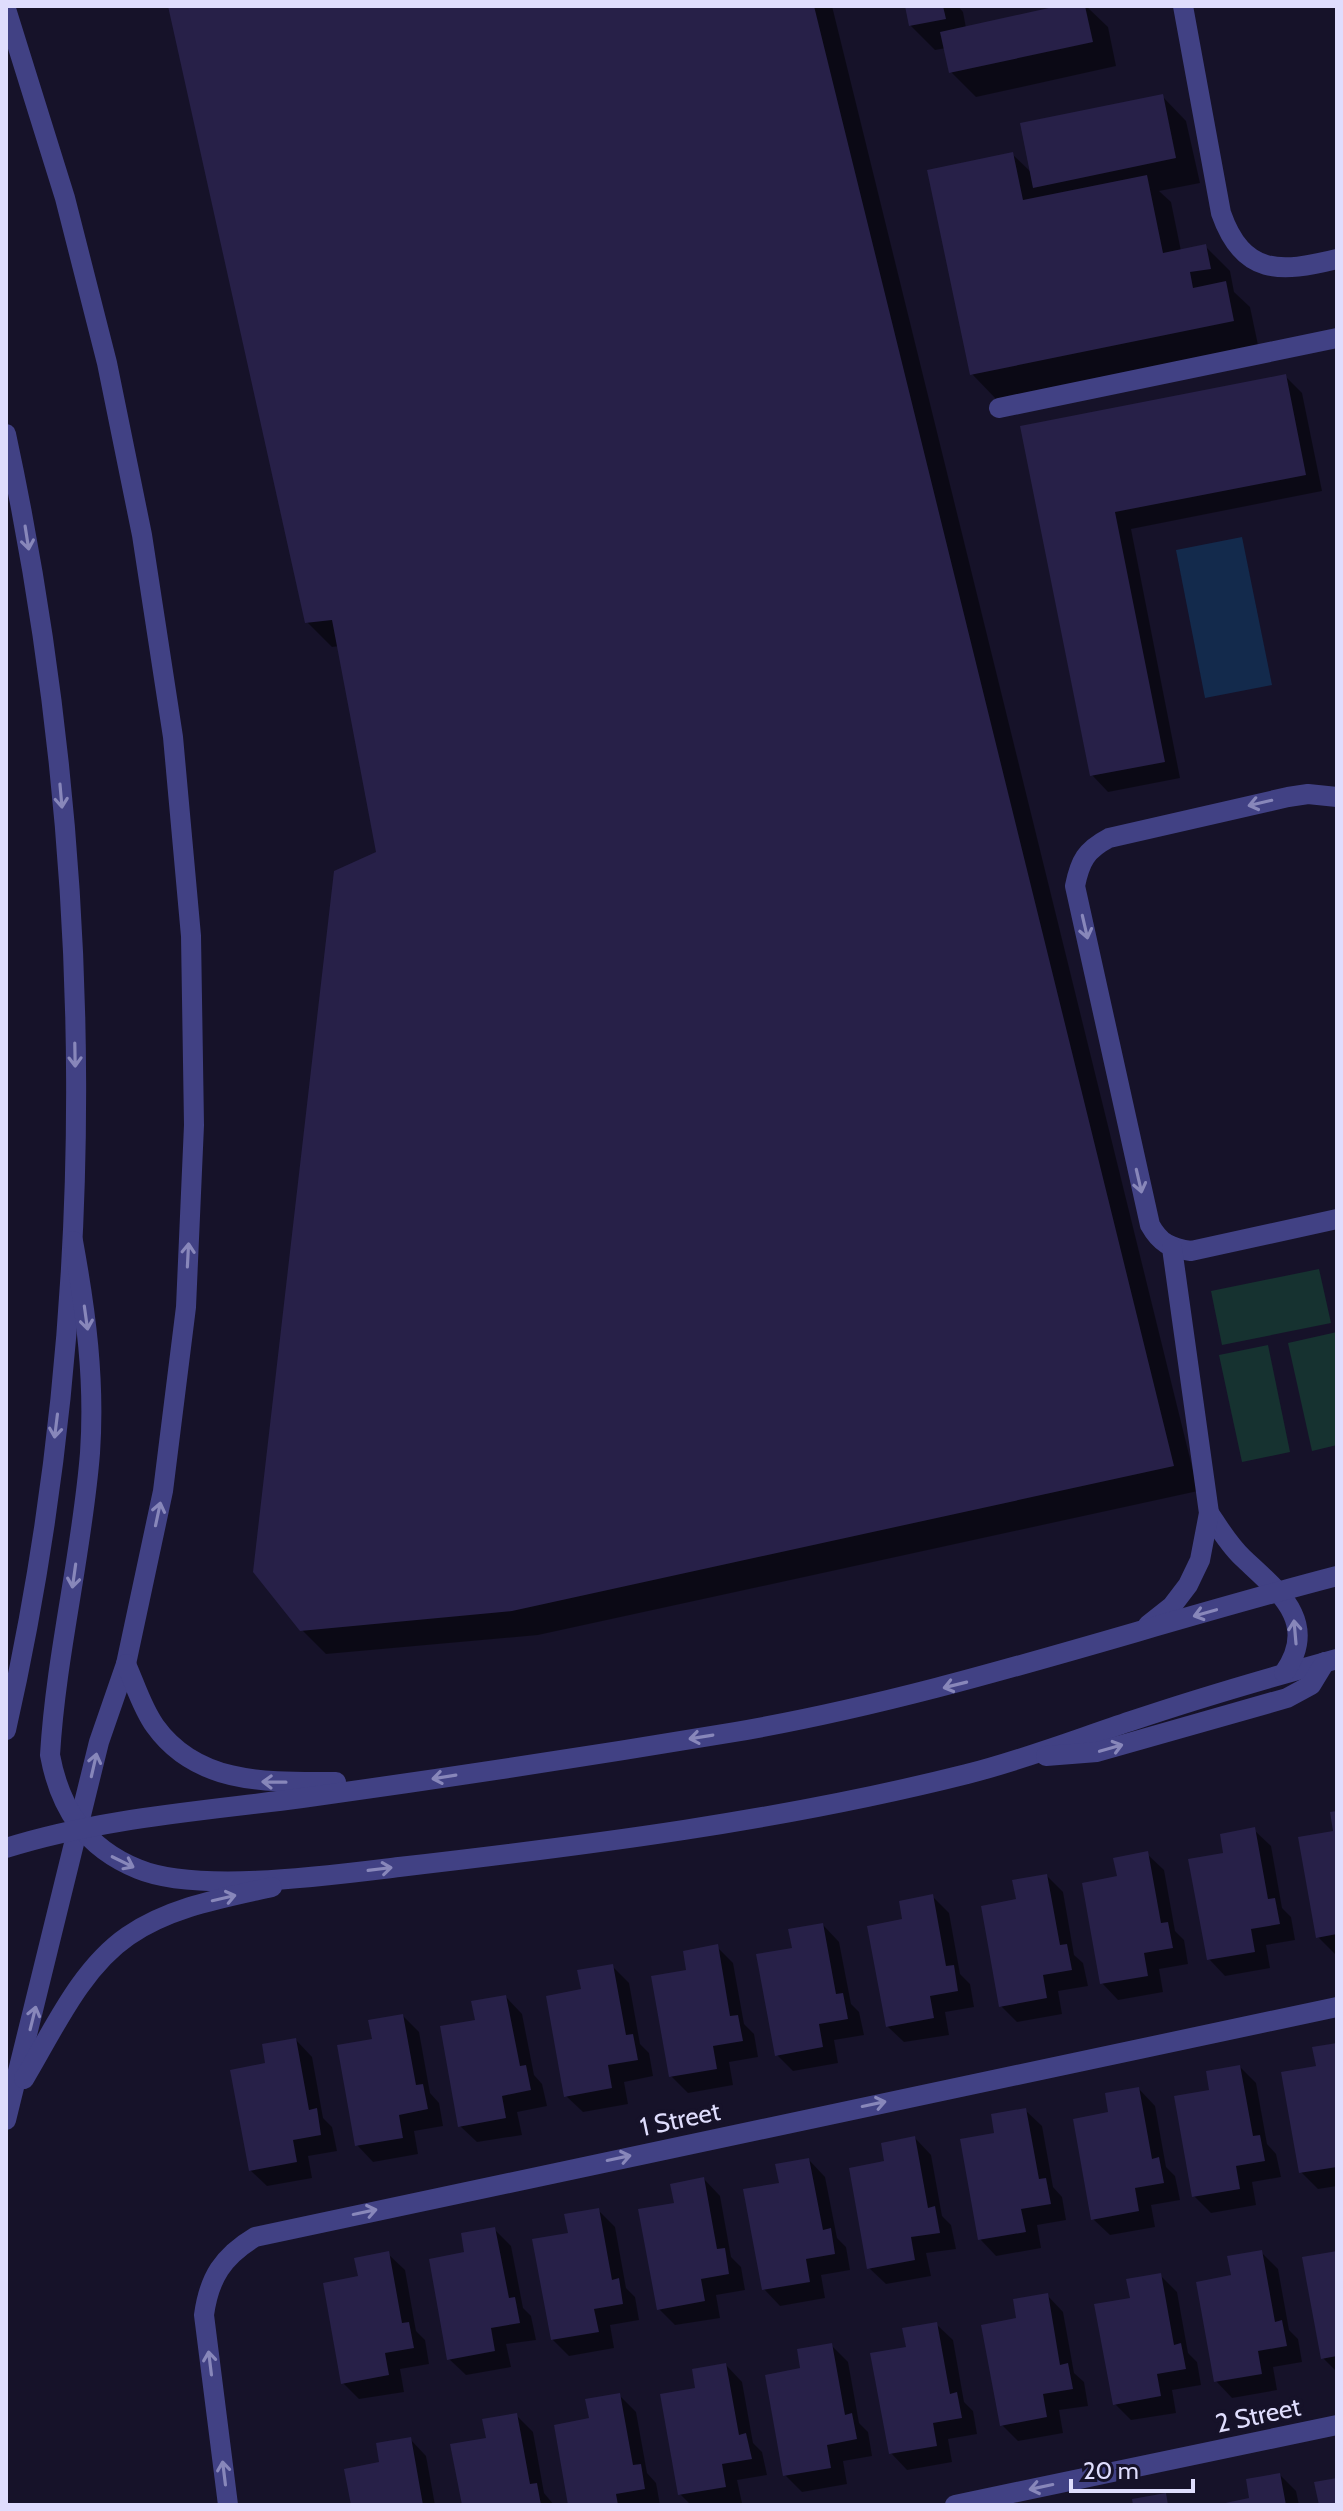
<svg xmlns="http://www.w3.org/2000/svg" width="1343" height="2511" font-family="Cabin,sans-serif">
  <style>
    .green { fill: #163230 }
    .water { fill: #132a4c }
    .shadow { fill: #0007 }
    .building { fill: #272048 }
    .lines { fill: none; stroke-linecap: round; stroke-linejoin: round }
    .minor { stroke: #414184; stroke-width: 20 }
    .oneway { stroke: #8887ba }
    .labels { text-anchor: middle; dominant-baseline: central; stroke-width: 8; stroke-linejoin: round; paint-order: stroke }
    .street-label { font-size: 26px; fill: #dfddfd; stroke: #161229 }
  </style>
  <rect width="100%" height="100%" fill="#161229"/>
  <g class="green">
    <polygon points="1319,1269 1331,1323 1222,1345 1211,1291"/>
    <polygon points="1337,1332 1337,1445 1312,1451 1288,1343"/>
    <polygon points="1268,1345 1290,1452 1242,1462 1219,1355"/>
  </g>
  <polygon class="water" points="1242,537 1272,685 1205,698 1176,550"/>
  <g class="shadow">
    <polygon points="170,6 832,6 1198,1491 538,1635 326,1654 301,1629 379,853 339,646 332,647 307,622"/>
    <polygon points="907,6 958,6 963,12 966,28 1068,6 1086,6 1108,27 1116,66 976,97 951,72 946,48 935,50 910,25"/>
    <polygon points="1162,96 1186,121 1200,183 1159,191 1171,202 1181,251 1205,246 1230,271 1234,292 1250,307 1258,345 996,399 972,374 1012,154 1032,173"/>
    <polygon points="1285,376 1302,393 1322,491 1131,529 1180,778 1108,792 1092,775 1022,427"/>
    <polygon points="1337,1813 1337,1953 1335,1954 1318,1937"/>
    <polygon points="1254,1830 1271,1846 1282,1908 1291,1917 1295,1940 1266,1945 1270,1968 1225,1976 1209,1959 1226,1854"/>
    <polygon points="1147,1854 1164,1870 1175,1931 1184,1940 1188,1964 1159,1969 1163,1992 1118,2000 1102,1983 1119,1878"/>
    <polygon points="1047,1876 1063,1892 1074,1955 1083,1963 1088,1986 1058,1991 1062,2014 1017,2022 1001,2006 1018,1901"/>
    <polygon points="933,1897 949,1913 960,1974 970,1984 974,2007 945,2012 949,2035 904,2042 887,2026 905,1921"/>
    <polygon points="823,1925 839,1942 851,2004 859,2012 864,2035 834,2040 838,2063 793,2071 777,2055 794,1950"/>
    <polygon points="717,1947 733,1963 744,2024 754,2034 758,2057 729,2062 733,2085 688,2093 671,2076 689,1972"/>
    <polygon points="612,1966 629,1983 640,2044 649,2053 653,2076 624,2082 628,2104 583,2112 566,2096 583,1991"/>
    <polygon points="506,1997 522,2014 534,2075 542,2084 547,2106 517,2112 522,2135 477,2142 460,2126 478,2021"/>
    <polygon points="403,2016 419,2032 430,2093 439,2103 443,2126 414,2131 418,2154 373,2162 357,2145 374,2040"/>
    <polygon points="296,2040 312,2057 323,2118 332,2127 337,2151 308,2156 312,2178 267,2186 250,2170 268,2065"/>
    <polygon points="1337,2045 1337,2186 1318,2189 1301,2172 1318,2067"/>
    <polygon points="1240,2067 1256,2083 1267,2144 1276,2154 1281,2177 1252,2182 1256,2205 1211,2213 1194,2196 1211,2091"/>
    <polygon points="1139,2089 1155,2106 1166,2167 1175,2176 1180,2200 1151,2205 1155,2227 1110,2235 1093,2219 1111,2114"/>
    <polygon points="1025,2110 1042,2126 1053,2187 1062,2197 1066,2220 1037,2225 1041,2248 996,2256 980,2239 996,2134"/>
    <polygon points="915,2138 931,2155 942,2216 951,2225 956,2249 926,2253 931,2276 886,2284 869,2268 887,2163"/>
    <polygon points="809,2160 825,2177 837,2238 846,2247 850,2270 821,2275 825,2298 780,2306 764,2289 781,2185"/>
    <polygon points="704,2179 720,2196 731,2257 741,2267 745,2290 716,2295 720,2318 675,2325 659,2309 676,2204"/>
    <polygon points="598,2210 615,2227 626,2288 635,2297 639,2320 610,2325 614,2348 569,2356 552,2339 570,2234"/>
    <polygon points="494,2229 511,2246 523,2308 531,2316 536,2340 506,2344 511,2367 466,2375 449,2359 466,2254"/>
    <polygon points="1261,2252 1278,2269 1289,2330 1298,2339 1302,2362 1273,2367 1277,2390 1232,2398 1216,2381 1233,2277"/>
    <polygon points="388,2254 405,2270 416,2331 425,2340 429,2364 400,2369 404,2392 359,2399 343,2383 360,2278"/>
    <polygon points="1337,2254 1337,2372 1323,2358"/>
    <polygon points="1160,2275 1177,2292 1188,2353 1197,2362 1201,2385 1172,2390 1176,2413 1131,2420 1115,2404"/>
    <polygon points="1047,2295 1063,2312 1074,2373 1084,2382 1088,2406 1059,2410 1063,2433 1018,2441 1002,2425 1018,2320"/>
    <polygon points="936,2324 953,2340 964,2402 973,2411 977,2434 948,2439 952,2462 907,2470 891,2453 908,2348"/>
    <polygon points="831,2345 848,2362 859,2423 868,2432 872,2456 843,2461 847,2484 802,2492 785,2475 802,2370"/>
    <polygon points="726,2365 742,2382 753,2443 762,2452 767,2475 737,2480 742,2503 691,2505 680,2494 698,2389"/>
    <polygon points="619,2395 636,2412 647,2473 656,2483 660,2505 570,2505 591,2420"/>
    <polygon points="516,2415 533,2432 544,2493 554,2505 464,2505 488,2439"/>
    <polygon points="410,2439 426,2456 435,2505 353,2505 382,2464"/>
    <polygon points="1280,2475 1296,2491 1299,2505 1219,2505 1251,2499"/>
  </g>
  <g class="building">
    <polygon points="168,6 814,6 1174,1466 512,1611 300,1631 253,1572 334,871 376,852 332,620 305,623"/>
    <polygon points="905,6 943,6 946,19 909,26"/>
    <polygon points="1058,6 1085,6 1093,42 949,73 940,32"/>
    <polygon points="1163,94 1176,158 1033,188 1020,123"/>
    <polygon points="1013,152 1023,200 1147,175 1163,253 1206,244 1211,269 1190,272 1193,288 1226,281 1234,321 970,375 927,170"/>
    <polygon points="1286,374 1306,475 1115,512 1165,762 1090,776 1020,426"/>
    <polygon points="1337,1811 1337,1934 1316,1938 1298,1837 1333,1831 1330,1812"/>
    <polygon points="1255,1827 1268,1899 1275,1898 1280,1924 1251,1929 1255,1952 1207,1960 1188,1859 1223,1853 1220,1834"/>
    <polygon points="1148,1851 1161,1923 1168,1922 1173,1948 1144,1953 1148,1976 1100,1984 1082,1883 1117,1876 1113,1858"/>
    <polygon points="1047,1874 1060,1945 1067,1944 1072,1970 1043,1975 1047,1998 999,2007 981,1906 1016,1899 1012,1880"/>
    <polygon points="933,1894 946,1966 954,1965 958,1991 930,1996 934,2018 886,2027 867,1926 902,1919 899,1901"/>
    <polygon points="823,1923 836,1994 843,1993 848,2019 819,2024 823,2047 775,2056 756,1954 792,1948 788,1929"/>
    <polygon points="718,1944 730,2016 738,2015 743,2041 713,2046 717,2069 669,2077 651,1976 686,1970 683,1951"/>
    <polygon points="613,1964 626,2035 633,2034 638,2060 608,2065 612,2088 564,2097 546,1996 581,1989 577,1970"/>
    <polygon points="506,1995 520,2066 526,2065 531,2090 502,2096 506,2118 458,2127 440,2026 475,2020 471,2001"/>
    <polygon points="403,2014 416,2085 423,2084 428,2109 399,2115 403,2138 355,2146 337,2045 372,2039 368,2020"/>
    <polygon points="296,2038 309,2110 317,2108 321,2135 293,2140 297,2162 249,2171 230,2070 265,2063 262,2044"/>
    <polygon points="1337,2043 1337,2167 1299,2173 1281,2072 1316,2066 1312,2047"/>
    <polygon points="1240,2065 1253,2136 1260,2135 1265,2161 1236,2166 1240,2189 1192,2197 1174,2096 1209,2090 1206,2071"/>
    <polygon points="1139,2087 1152,2159 1159,2157 1164,2183 1135,2188 1139,2211 1091,2220 1073,2119 1108,2112 1105,2093"/>
    <polygon points="1026,2108 1039,2179 1046,2178 1051,2204 1021,2209 1026,2232 978,2240 960,2139 994,2133 991,2114"/>
    <polygon points="915,2136 928,2208 935,2206 940,2233 911,2237 915,2260 867,2269 849,2168 884,2161 881,2143"/>
    <polygon points="809,2158 823,2230 831,2228 835,2254 806,2259 810,2282 762,2290 743,2189 779,2183 775,2164"/>
    <polygon points="704,2177 717,2249 725,2248 729,2274 701,2279 705,2301 657,2310 638,2209 674,2203 670,2184"/>
    <polygon points="599,2208 612,2280 619,2278 623,2304 594,2309 599,2332 551,2340 532,2239 568,2233 564,2214"/>
    <polygon points="495,2227 509,2298 515,2297 520,2323 491,2328 495,2351 447,2360 429,2259 464,2252 461,2233"/>
    <polygon points="1262,2250 1275,2322 1282,2320 1287,2346 1258,2351 1262,2374 1214,2382 1196,2282 1231,2275 1227,2256"/>
    <polygon points="389,2251 402,2323 409,2322 414,2348 385,2353 389,2375 341,2384 323,2283 358,2276 354,2258"/>
    <polygon points="1337,2251 1337,2356 1321,2359 1302,2257"/>
    <polygon points="1161,2273 1174,2345 1181,2343 1186,2369 1157,2374 1161,2396 1113,2405 1094,2304 1130,2298 1126,2279"/>
    <polygon points="1048,2293 1060,2365 1068,2363 1073,2389 1043,2394 1047,2417 1000,2426 981,2325 1016,2318 1013,2299"/>
    <polygon points="937,2322 950,2394 957,2392 962,2418 933,2423 937,2446 889,2454 870,2353 906,2347 902,2328"/>
    <polygon points="832,2343 845,2415 852,2413 857,2439 827,2445 831,2468 783,2476 765,2375 800,2368 797,2349"/>
    <polygon points="726,2363 739,2435 746,2433 752,2459 722,2464 726,2487 678,2495 660,2394 695,2388 692,2369"/>
    <polygon points="620,2393 633,2465 641,2464 645,2489 616,2494 618,2505 568,2505 554,2425 589,2418 585,2399"/>
    <polygon points="517,2413 530,2484 537,2483 541,2505 462,2505 450,2444 486,2438 482,2419"/>
    <polygon points="411,2437 423,2505 351,2505 344,2469 379,2462 376,2443"/>
    <polygon points="1280,2473 1286,2505 1216,2505 1249,2498 1246,2479"/>
    <polygon points="1337,2478 1337,2505 1319,2505 1314,2482"/>
    <polygon points="1166,2493 1168,2505 1133,2505 1132,2499"/>
  </g>
  <g class="lines">
    <g class="minor">
      <path d="M1183,6L1221,213C1243,276 1280,273 1337,259"/>
      <polyline points="6,9 65,198 107,363 142,535 173,737 191,936 194,1125 186,1307 163,1491 126,1664 99,1742 6,2120"/>
      <polyline points="999,408 1337,338"/>
      <path d="M6,434C97,857 102,1308 6,1730"/>
      <path d="M1337,797L1308,794L1288,797L1109,838C1086,850 1080,861 1075,886L1150,1225C1160,1243 1170,1248 1191,1251L1337,1219"/>
      <path d="M73,1241C86,1312 95,1380 90,1453C82,1554 56,1654 50,1755C60,1809 86,1848 138,1869C198,1894 333,1875 399,1867C590,1845 780,1821 967,1774C1023,1760 1077,1739 1131,1721C1199,1698 1268,1678 1337,1659"/>
      <path d="M1209,1513C1219,1528 1229,1545 1243,1558C1278,1591 1320,1622 1284,1673"/>
      <polyline points="1148,1625 1172,1606 1188,1585 1200,1560 1209,1513 1172,1248"/>
      <path d="M126,1664C135,1684 142,1708 155,1726C198,1786 270,1782 336,1782"/>
      <polyline points="1046,1756 1097,1752 1287,1698 1311,1685 1325,1662"/>
      <path d="M6,1848C101,1818 204,1811 302,1798C447,1778 591,1756 735,1732C940,1697 1136,1628 1337,1576"/>
      <path d="M24,2079C53,2031 80,1969 128,1936C170,1907 223,1898 272,1887"/>
      <path d="M228,2505L204,2315C209,2278 223,2256 255,2237L1337,2007"/>
      <polyline points="955,2505 1337,2425"/>
    </g>
  </g>
  <defs><path id="oneway-shaft" d="M-6 0H5M1.5-3L5.5 0L1.5 3" fill="none" stroke-width="1.6" stroke-linecap="round" stroke-linejoin="round" transform="scale(2)"/></defs>
  <g class="oneway">
    <use href="#oneway-shaft" transform="translate(27 538) rotate(81)"/>
    <use href="#oneway-shaft" transform="translate(61 796) rotate(85)"/>
    <use href="#oneway-shaft" transform="translate(1260 803) rotate(167)"/>
    <use href="#oneway-shaft" transform="translate(1085 927) rotate(77)"/>
    <use href="#oneway-shaft" transform="translate(75 1055) rotate(89)"/>
    <use href="#oneway-shaft" transform="translate(1139 1181) rotate(77)"/>
    <use href="#oneway-shaft" transform="translate(188 1255) rotate(-87)"/>
    <use href="#oneway-shaft" transform="translate(86 1318) rotate(82)"/>
    <use href="#oneway-shaft" transform="translate(56 1426) rotate(97)"/>
    <use href="#oneway-shaft" transform="translate(158 1514) rotate(-78)"/>
    <use href="#oneway-shaft" transform="translate(74 1576) rotate(98)"/>
    <use href="#oneway-shaft" transform="translate(1205 1613) rotate(164)"/>
    <use href="#oneway-shaft" transform="translate(1295 1632) rotate(-95)"/>
    <use href="#oneway-shaft" transform="translate(955 1685) rotate(166)"/>
    <use href="#oneway-shaft" transform="translate(701 1737) rotate(171)"/>
    <use href="#oneway-shaft" transform="translate(1111 1748) rotate(-16)"/>
    <use href="#oneway-shaft" transform="translate(94 1765) rotate(-77)"/>
    <use href="#oneway-shaft" transform="translate(444 1777) rotate(171)"/>
    <use href="#oneway-shaft" transform="translate(274 1782) rotate(-179)"/>
    <use href="#oneway-shaft" transform="translate(123 1862) rotate(26)"/>
    <use href="#oneway-shaft" transform="translate(380 1869) rotate(-7)"/>
    <use href="#oneway-shaft" transform="translate(224 1898) rotate(-13)"/>
    <use href="#oneway-shaft" transform="translate(33 2018) rotate(-76)"/>
    <use href="#oneway-shaft" transform="translate(874 2104) rotate(-12)"/>
    <use href="#oneway-shaft" transform="translate(619 2158) rotate(-12)"/>
    <use href="#oneway-shaft" transform="translate(365 2212) rotate(-12)"/>
    <use href="#oneway-shaft" transform="translate(210 2363) rotate(-97)"/>
    <use href="#oneway-shaft" transform="translate(224 2473) rotate(-97)"/>
    <use href="#oneway-shaft" transform="translate(1041 2487) rotate(168)"/>
  </g>
  <g class="labels">
    <g class="street-label">
      <text transform="translate(680 2119) rotate(-12)">1 Street</text>
      <text transform="translate(1258 2415) rotate(-12)">2 Street</text>
    </g>
  </g>
  <rect width="1343" height="2511" fill="none" stroke="#dfddfd" stroke-width="16"/>
  <path d="M1071 2479v12h122v-12" fill="none" stroke="#dfddfd" stroke-width="4"/>
  <text x="1083" y="2479" font-size="24" fill="#dfddfd" stroke="#161229" stroke-width="6" paint-order="stroke">20 m</text>
</svg>
